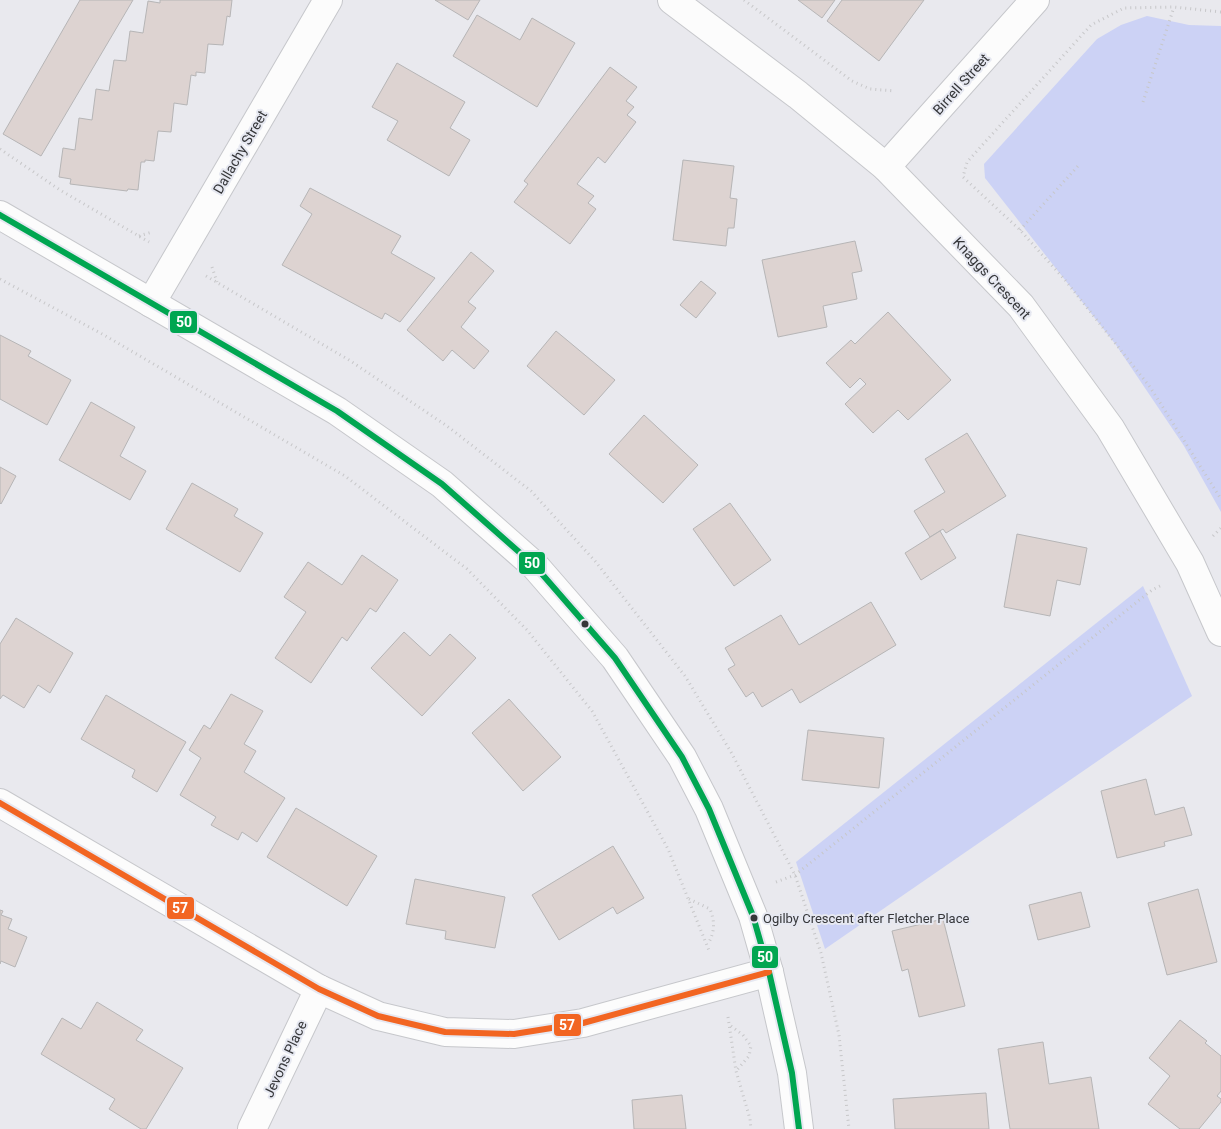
<svg xmlns="http://www.w3.org/2000/svg" width="1221" height="1129" font-family="Roboto,sans-serif">
  <style>
    .green { fill: #ccd2f5 }
    .building { fill: #ddd3d1; stroke: #b6b5b6 }
    .lines { fill: none; stroke-linecap: round; stroke-linejoin: round }
    .minor-casing { stroke: #c6c7cb; stroke-width: 30 }
    .path { stroke: #c7c7c9; stroke-width: 3; stroke-dasharray: 1 4; stroke-linecap: butt }
    .minor { stroke: #fcfcfc; stroke-width: 28 }
    .bus-1-casing { stroke: #e6e8f1; stroke-width: 10 }
    .bus-2-casing { stroke: #e6e8f1; stroke-width: 10 }
    .bus-1 { stroke: #00a651; stroke-width: 6 }
    .bus-2 { stroke: #f26522; stroke-width: 6 }
    .bus-dot { fill: #353639; stroke: #e6e8f1; stroke-width: 2 }
    .labels { text-anchor: middle; dominant-baseline: central; stroke-width: 4; stroke-linejoin: round; paint-order: stroke }
    .bus-label { font-size: 13px; fill: #353639; stroke: #e6e8f1; text-anchor: start }
    .street-label { font-size: 14px; fill: #353639; stroke: #e6e8f1 }
    .line-badge { stroke: #e6e8f1; stroke-width: 2 }
    .badge-label { font-size: 14px; text-anchor: middle; font-weight: bold; fill: #fff }
  </style>
  <rect width="100%" height="100%" fill="#e9e9ee"/>
  <g class="green">
    <polygon points="1147,16 1189,25 1221,26 1221,512 1184,446 1116,345 985,178 984,164 1097,39 1121,25"/>
    <polygon points="1143,586 1192,696 825,949 796,862"/>
  </g>
  <g class="building">
    <polygon points="80,0 133,0 41,156 3,134"/>
    <polygon points="160,0 232,0 230,17 227,16 223,45 208,44 205,73 196,72 196,76 191,75 187,105 174,103 171,132 158,131 154,161 145,160 145,162 141,162 138,190 128,189 127,191 70,184 71,179 59,177 63,148 75,150 79,118 92,120 96,89 109,91 114,60 126,61 130,31 143,33 148,1 160,3"/>
    <polygon points="435,0 480,0 468,20"/>
    <polygon points="798,0 835,0 822,18"/>
    <polygon points="842,0 924,0 879,61 827,21"/>
    <polygon points="477,15 520,40 532,18 575,43 537,107 453,56"/>
    <polygon points="397,63 465,102 450,128 470,140 449,176 387,140 398,121 372,107"/>
    <polygon points="610,67 637,87 626,101 634,107 627,115 636,122 605,163 598,157 577,184 594,196 588,203 596,209 570,244 514,202 528,184 524,181"/>
    <polygon points="683,160 734,166 730,198 737,199 734,228 728,228 726,246 673,240"/>
    <polygon points="310,188 401,236 391,253 435,278 400,322 385,313 382,319 282,265 312,214 300,206"/>
    <polygon points="855,241 862,271 852,273 857,299 823,306 827,327 778,337 762,260"/>
    <polygon points="471,252 494,271 468,302 476,308 461,327 489,351 474,369 452,350 443,361 407,330"/>
    <polygon points="701,281 716,293 696,318 680,305"/>
    <polygon points="888,312 951,380 908,420 898,410 873,433 845,404 866,384 860,378 850,388 826,363 851,340 855,344"/>
    <polygon points="556,331 615,380 584,415 527,366"/>
    <polygon points="0,335 31,351 28,356 71,380 47,425 0,399"/>
    <polygon points="91,402 135,427 120,456 146,471 130,500 59,460"/>
    <polygon points="644,415 698,465 663,503 609,454"/>
    <polygon points="967,433 1006,496 946,533 943,529 930,537 914,511 945,492 925,459"/>
    <polygon points="0,467 16,476 1,504 0,503"/>
    <polygon points="192,483 238,509 234,516 263,533 240,572 166,529"/>
    <polygon points="730,503 771,560 734,586 693,529"/>
    <polygon points="940,531 956,558 921,580 905,553"/>
    <polygon points="1017,534 1087,548 1080,585 1057,580 1050,616 1004,607"/>
    <polygon points="362,555 398,580 376,612 370,608 347,641 342,637 311,683 275,658 306,612 284,597 308,562 342,585"/>
    <polygon points="871,602 896,645 800,703 792,689 762,707 753,692 746,697 728,669 735,665 725,648 781,615 799,645"/>
    <polygon points="16,618 73,653 50,693 38,685 24,708 3,695 0,699 0,644"/>
    <polygon points="404,632 430,656 450,634 476,658 422,716 371,668"/>
    <polygon points="231,694 263,711 244,744 256,751 244,772 285,798 257,842 242,832 238,840 211,825 216,817 180,795 201,758 189,750 204,725 210,729"/>
    <polygon points="106,695 186,742 157,792 132,777 135,770 81,739"/>
    <polygon points="509,699 561,757 523,791 472,733"/>
    <polygon points="808,730 884,738 879,788 802,780"/>
    <polygon points="1146,779 1155,815 1184,807 1192,835 1164,842 1165,846 1117,858 1101,791"/>
    <polygon points="296,808 377,856 347,906 267,857"/>
    <polygon points="613,846 644,898 617,914 613,907 559,940 532,895"/>
    <polygon points="415,879 505,897 495,948 445,939 446,931 406,924"/>
    <polygon points="1198,889 1217,962 1167,975 1148,903"/>
    <polygon points="1081,892 1090,927 1038,940 1029,905"/>
    <polygon points="0,910 3,911 1,915 12,919 8,929 27,937 15,967 1,961 0,964"/>
    <polygon points="943,919 965,1006 919,1017 908,969 902,971 892,931"/>
    <polygon points="97,1002 143,1030 136,1040 183,1068 146,1129 141,1129 109,1109 115,1099 41,1054 62,1018 81,1029"/>
    <polygon points="1180,1020 1207,1041 1205,1043 1221,1056 1221,1091 1217,1096 1221,1099 1221,1102 1199,1129 1180,1129 1148,1104 1170,1076 1149,1058"/>
    <polygon points="1043,1042 1049,1084 1091,1077 1099,1129 1010,1129 998,1049"/>
    <polygon points="986,1093 989,1129 895,1129 893,1099"/>
    <polygon points="682,1095 686,1129 634,1129 632,1100"/>
  </g>
  <g class="lines">
    <defs>
      <g id="minor">
        <polyline points="672,0 798,95 886,167 1021,306 1110,428 1190,563 1221,632"/>
        <polyline points="886,167 1035,0"/>
        <polyline points="0,215 337,411 442,484 535,566 615,658 682,757 709,809 753,916 769,972 792,1073 799,1129"/>
        <polyline points="151,303 328,0"/>
        <polyline points="0,803 319,989 378,1016 445,1032 514,1034 583,1023 769,972"/>
        <polyline points="252,1129 319,989"/>
      </g>
    </defs>
    <use href="#minor" class="minor-casing"/>
    <g class="path">
      <polyline points="744,0 852,81 870,89 895,91"/>
      <polyline points="1221,12 1174,7 1124,8 1091,25 967,162 963,177 1020,230 1065,280 1150,387 1221,499"/>
      <polyline points="1143,102 1174,7"/>
      <polyline points="0,149 60,190 149,242"/>
      <polyline points="1020,230 1078,166"/>
      <polyline points="139,236 152,232"/>
      <polyline points="212,267 217,282"/>
      <polyline points="206,276 349,360 447,426 531,491 595,561 685,676 731,752 795,875 821,953 839,1035 849,1129"/>
      <polyline points="0,279 104,335 345,476 467,569 527,630 592,711 668,849 710,953"/>
      <polyline points="1213,536 1221,528"/>
      <polyline points="776,882 795,875 1152,590 1162,585"/>
      <path d="M689,899L710,909C715,922 715,931 708,944"/>
      <polyline points="728,1017 736,1071 750,1119 751,1129"/>
      <polyline points="731,1026 743,1035 751,1046 749,1056 736,1071"/>
    </g>
    <use href="#minor" class="minor"/>
    <defs>
      <polyline id="bus-1" points="0,215 337,411 442,484 535,566 615,658 682,757 709,809 753,916 769,972 792,1073 799,1129"/>
      <polyline id="bus-2" points="0,803 319,989 378,1016 445,1032 514,1034 583,1023 769,972"/>
    </defs>
    <use href="#bus-1" class="bus-1-casing"/>
    <use href="#bus-2" class="bus-2-casing"/>
    <use href="#bus-1" class="bus-1"/>
    <use href="#bus-2" class="bus-2"/>
  </g>
  <g class="bus-dot">
    <circle cx="585" cy="624" r="4.5"/>
    <circle cx="754" cy="918" r="4.5"/>
  </g>
  <g class="labels">
    <g class="bus-label">
      <text x="763" y="918">Ogilby Crescent after Fletcher Place</text>
    </g>
    <g class="street-label">
      <text transform="translate(961 84) rotate(-48)">Birrell Street</text>
      <text transform="translate(240 152) rotate(-60)">Dallachy Street</text>
      <text transform="translate(992 278) rotate(47)">Knaggs Crescent</text>
      <text transform="translate(285 1059) rotate(-65)">Jevons Place</text>
    </g>
  </g>
  <g class="line-badge">
    <rect x="169" y="310" width="29" height="24" rx="5" fill="#00a651"/>
    <rect x="518" y="551" width="28" height="24" rx="5" fill="#00a651"/>
    <rect x="166" y="896" width="29" height="24" rx="5" fill="#f26522"/>
    <rect x="751" y="945" width="28" height="24" rx="5" fill="#00a651"/>
    <rect x="553" y="1013" width="29" height="24" rx="5" fill="#f26522"/>
  </g>
  <g class="badge-label">
    <text x="184" y="327">50</text>
    <text x="532" y="568">50</text>
    <text x="180" y="913">57</text>
    <text x="765" y="962">50</text>
    <text x="567" y="1030">57</text>
  </g>
</svg>
